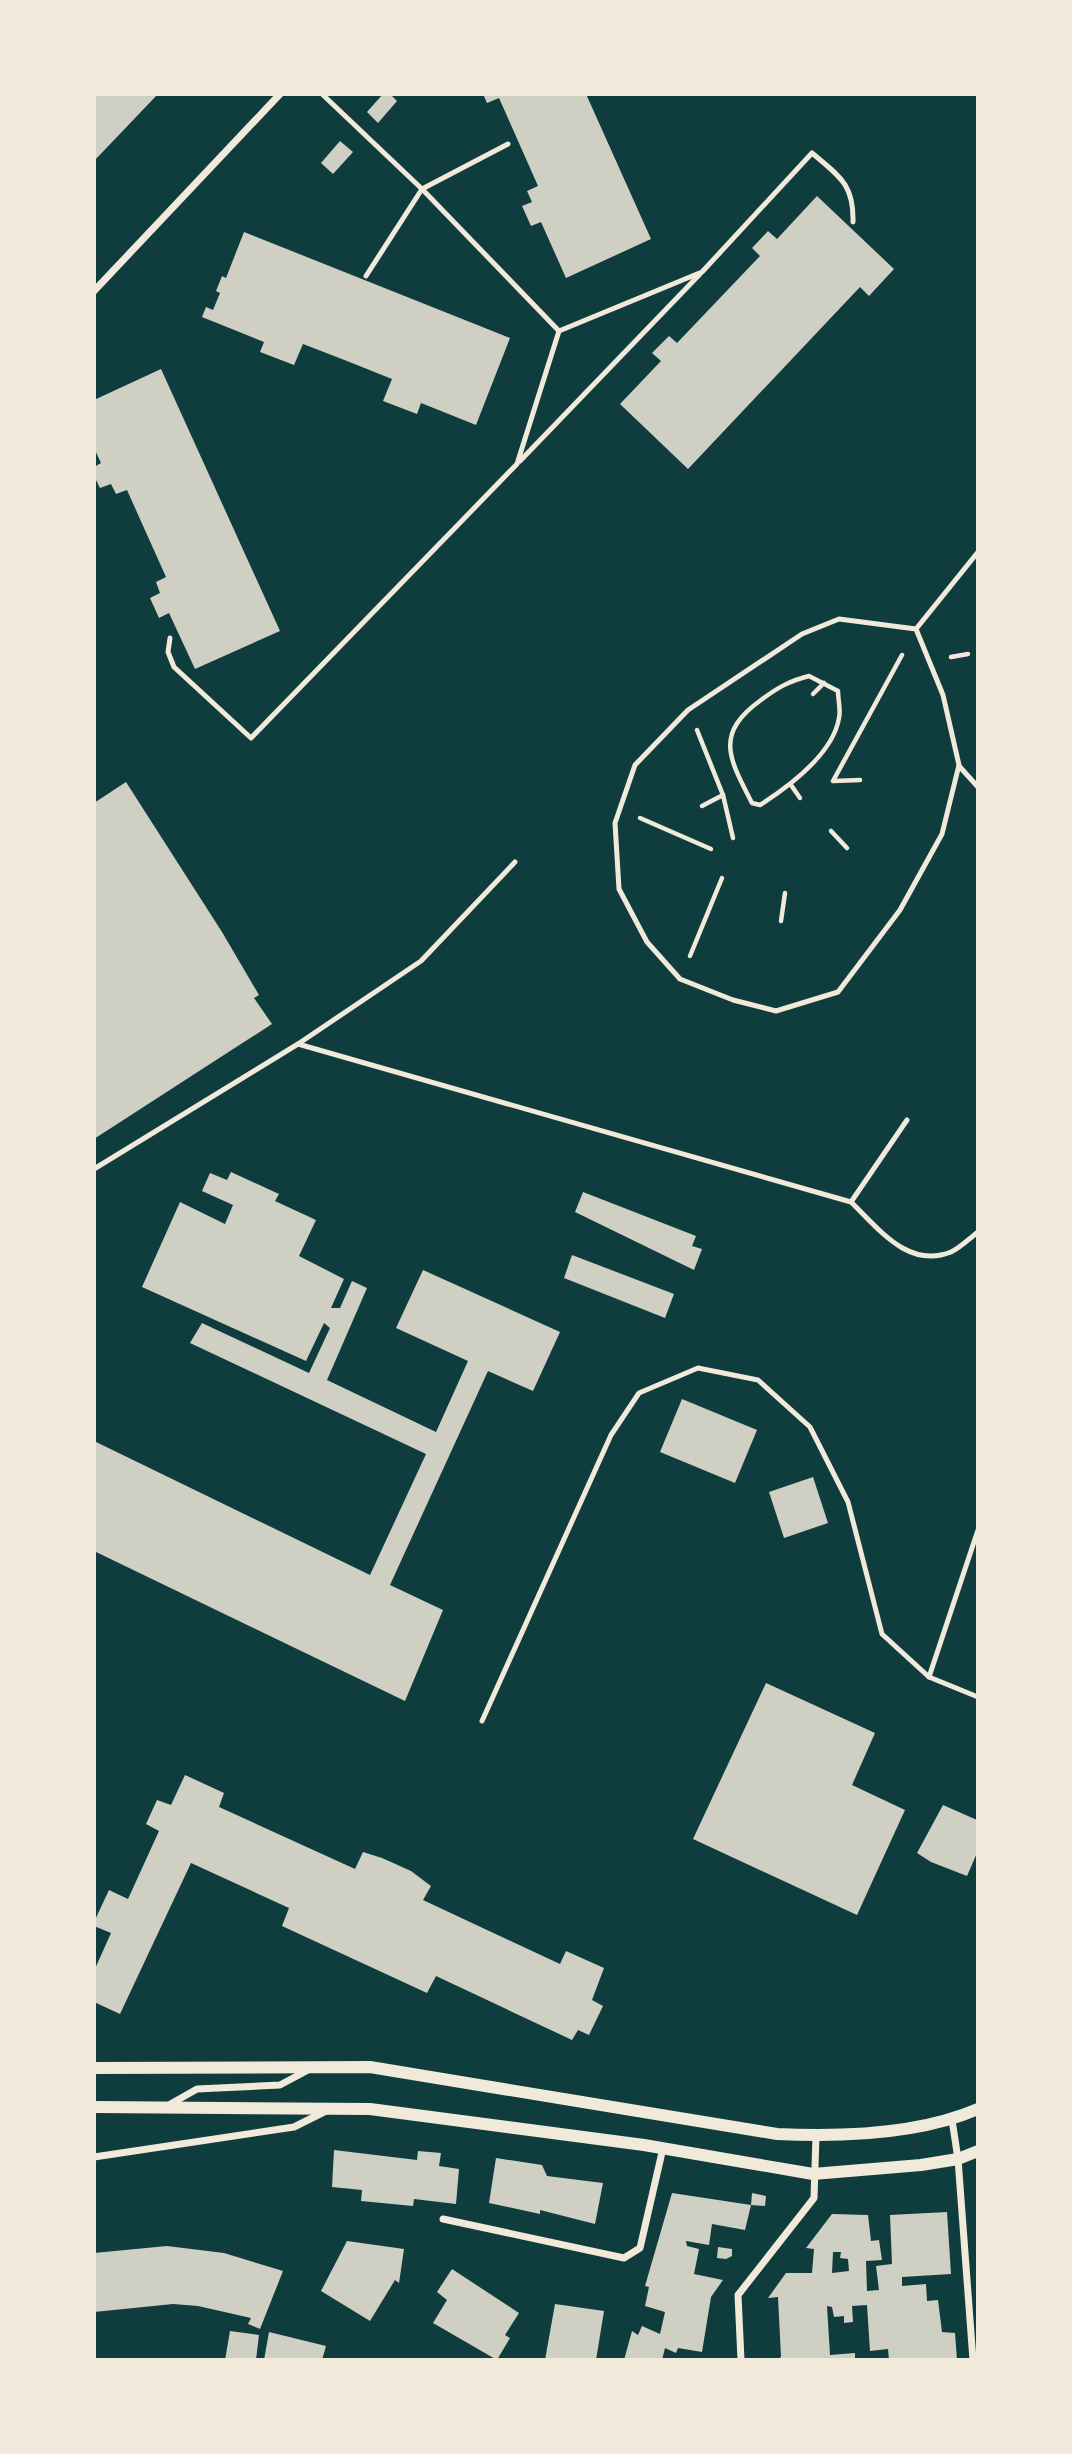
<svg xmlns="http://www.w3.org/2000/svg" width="1072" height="2454" font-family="Jost,sans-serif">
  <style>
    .building { fill: #cfcfc3; fill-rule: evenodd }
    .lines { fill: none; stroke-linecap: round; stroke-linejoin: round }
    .path { stroke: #f1e9da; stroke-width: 4.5 }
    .service { stroke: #f1e9da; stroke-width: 5 }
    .minor { stroke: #f1e9da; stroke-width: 7 }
    .tertiary { stroke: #f1e9da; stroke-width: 12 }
  </style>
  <rect width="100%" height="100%" fill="#0f3d3e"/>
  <g class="building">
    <polygon points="94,94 158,94 94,161"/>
    <polygon points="383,94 390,94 397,101 378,123 367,112"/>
    <polygon points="483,94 586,94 651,239 566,278 541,222 531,226 522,206 532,202 527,191 538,186 499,98 487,103"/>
    <polygon points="340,141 353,152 333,174 321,163"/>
    <polygon points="817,196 894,269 869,296 860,287 688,469 620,404 661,361 652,353 669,336 677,343 760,256 752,248 768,231 777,239"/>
    <polygon points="244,232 510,338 476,425 421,403 417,414 383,401 392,379 347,361 303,344 294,365 260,352 264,342 202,317 206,307 213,310 220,293 216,291 222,276 226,278"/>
    <polygon points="161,369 280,631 195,669 169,613 159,618 150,598 160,593 156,582 166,577 127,490 116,494 111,484 100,488 94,476 94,467 101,463 94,448 94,400"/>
    <polygon points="126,782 222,932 259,995 254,998 272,1024 94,1139 94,803"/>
    <polygon points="231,1172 279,1194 275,1201 316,1220 299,1256 344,1279 331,1308 340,1308 352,1281 367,1288 327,1380 436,1432 468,1361 396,1328 423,1270 560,1332 533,1391 488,1371 390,1585 443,1610 405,1701 94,1551 94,1441 370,1575 426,1454 190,1343 202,1323 309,1373 330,1328 324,1323 306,1361 142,1287 180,1202 225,1224 233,1205 202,1191 210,1173 227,1180"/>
    <polygon points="583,1192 696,1236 692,1246 702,1249 694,1270 575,1212"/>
    <polygon points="572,1255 674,1294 665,1318 564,1278"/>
    <polygon points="682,1399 757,1430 735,1483 660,1452"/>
    <polygon points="813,1477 828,1523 784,1538 769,1492"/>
    <polygon points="766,1683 875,1733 852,1785 905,1810 857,1915 693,1839"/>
    <polygon points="185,1775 224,1793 219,1807 355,1869 363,1852 382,1858 411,1871 431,1886 423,1900 560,1964 566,1951 604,1968 592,2000 603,2006 589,2035 578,2030 572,2040 436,1976 427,1993 282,1926 289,1908 191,1863 120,2014 94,2002 94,1971 111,1933 94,1926 94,1922 109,1890 128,1899 159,1831 146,1824 157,1800 171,1805"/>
    <polygon points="943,1805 977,1820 977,1853 967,1876 931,1862 917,1853"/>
    <polygon points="334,2150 417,2160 418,2151 441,2153 439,2166 459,2169 456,2204 414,2199 413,2206 361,2201 362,2190 332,2187"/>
    <polygon points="496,2158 542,2165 547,2176 603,2183 595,2224 540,2210 540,2214 489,2203"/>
    <polygon points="672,2193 751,2205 745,2230 712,2224 709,2245 686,2241 687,2246 699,2249 694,2274 723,2280 711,2297 702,2352 678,2348 676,2353 665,2348 662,2360 624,2360 632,2331 638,2335 642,2326 660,2334 665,2312 645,2306 649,2287 645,2286"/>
    <polygon points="752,2193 766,2196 765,2206 751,2205"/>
    <path d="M947,2212L951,2274L902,2277V2286L926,2284L927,2301L938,2300L942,2332L955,2333L957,2360H889L888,2349L870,2351L867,2305L852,2306L853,2322L844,2323V2316L834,2317L832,2307L827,2306L830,2355L855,2353V2360H776L781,2357L778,2297L768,2298L786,2273H812L814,2249L806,2248L832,2214L868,2215L871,2241L879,2240L882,2260L866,2261L867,2291L879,2290L876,2266L892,2264L890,2215ZM833,2252H841L840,2258L848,2259L849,2271L832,2273Z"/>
    <polygon points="347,2241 404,2249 399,2283 395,2280 370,2321 321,2291"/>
    <polygon points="167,2246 224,2253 283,2271 260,2329 248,2324 251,2318 198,2306 173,2304 94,2312 94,2253"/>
    <polygon points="718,2247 732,2249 732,2256 726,2259 717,2258"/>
    <polygon points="452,2269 519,2313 505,2335 510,2338 497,2360 433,2323 447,2300 437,2292"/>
    <polygon points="555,2304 604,2311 596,2360 545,2360"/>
    <polygon points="230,2331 259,2335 256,2360 225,2360"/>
    <polygon points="269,2332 326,2346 322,2360 264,2360"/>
  </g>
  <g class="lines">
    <g class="path">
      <polyline points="951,657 968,654"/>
      <path d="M809,676L838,691C838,700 841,710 839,718C833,754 788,787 760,805L752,803C729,758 714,734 761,700C777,688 789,681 809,676Z"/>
      <polyline points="813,694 824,683"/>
      <polyline points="697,730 723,795 733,838"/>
      <polyline points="833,781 902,655"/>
      <polyline points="834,781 860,780"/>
      <polyline points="791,785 800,798"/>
      <polyline points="702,806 723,795"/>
      <polyline points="640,818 711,849"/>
      <polyline points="831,831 847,848"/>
      <polyline points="781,921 785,893"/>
      <polyline points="690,956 722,878"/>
    </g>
    <g class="service">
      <polyline points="366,276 422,189 508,144"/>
      <path d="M559,331L702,272L812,153C839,176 854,184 853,222"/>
      <polyline points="520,461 700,274"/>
      <polygon points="839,619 916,629 943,695 959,765 942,834 900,910 838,992 776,1011 733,1000 680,979 647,942 619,889 615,823 635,765 688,710 802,634"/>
      <polyline points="916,629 978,552"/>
      <polyline points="170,638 168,652 174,667 251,738 517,464 559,331 422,189 322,94"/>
      <polyline points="959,766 978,787"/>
      <polyline points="298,1044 421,961 515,862"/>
      <path d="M94,1169L298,1044L851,1202C879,1229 908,1269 951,1252C960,1248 970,1238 978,1232"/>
      <polyline points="851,1202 907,1120"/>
      <polyline points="929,1677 978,1530"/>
      <polyline points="482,1721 611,1435 639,1393 698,1368 758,1380 810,1427 848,1502 882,1634 929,1677 978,1697"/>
    </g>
    <g class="minor">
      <polyline points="94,291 280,94"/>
      <polyline points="167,2106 197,2089 280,2085 308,2070"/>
      <polyline points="952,2120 958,2159 973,2360"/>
      <polyline points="94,2157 294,2127 326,2111"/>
      <polyline points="443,2219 624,2258 640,2248 663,2148"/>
      <polyline points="741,2360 738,2295 814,2198 816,2136"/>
    </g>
    <g class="tertiary">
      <path d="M94,2068L370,2067L777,2134C840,2137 920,2134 978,2109"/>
      <polyline points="94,2107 370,2109 644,2145 813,2174 921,2165 958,2159 978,2151"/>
    </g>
  </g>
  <rect width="1072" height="2454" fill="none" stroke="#f1e9da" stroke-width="192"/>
</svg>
